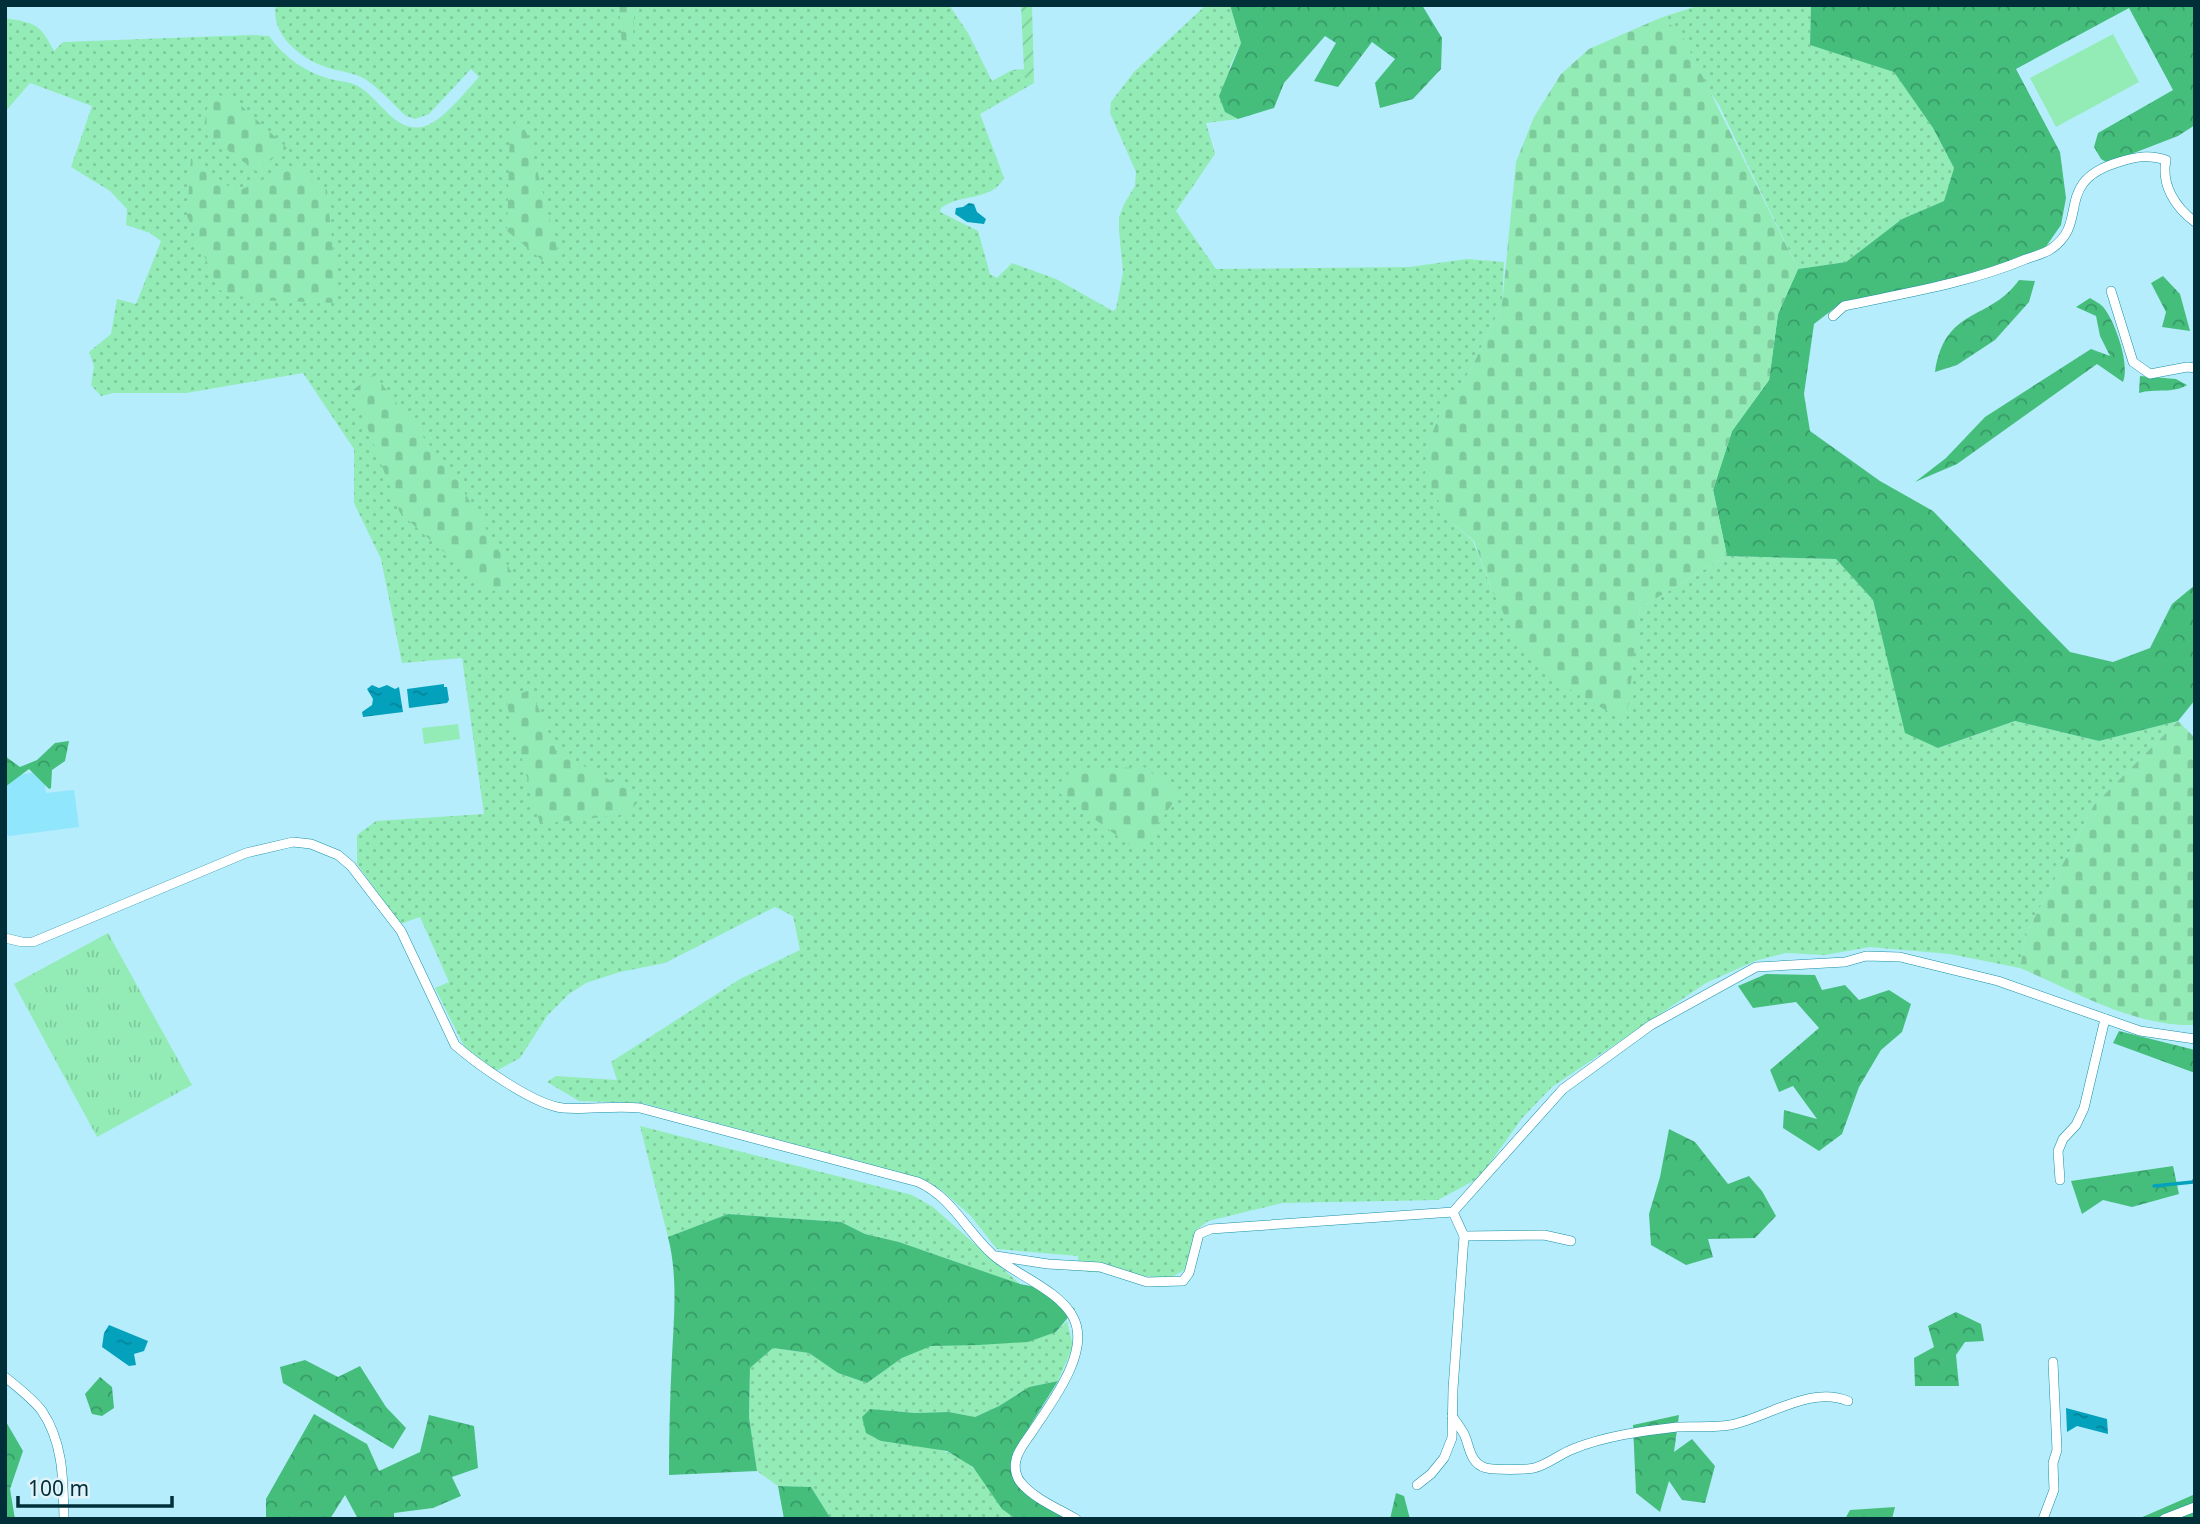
<svg xmlns="http://www.w3.org/2000/svg" width="2200" height="1524" font-family="'Noto Sans',sans-serif">
  <style>
    .built { fill: #90e6fc }
    .grass { fill: url(#grass-dots) }
    .forest { fill: url(#forest-crowns) }
    .cemetery { fill: url(#cemetery-stones) }
    .park { fill: url(#park-tufts) }
    .garden { fill: url(#garden-furrows) }
    .pitch { fill: #93ecb5 }
    .water { fill: url(#water-ripples) }
    .lines { fill: none; stroke-linecap: round; stroke-linejoin: round }
    .stream { stroke: #04a1bd; stroke-width: 3.5 }
    .minor-casing { stroke: #1a8fa6; stroke-width: 10 }
    .minor { stroke: #fff; stroke-width: 9 }
  </style>
  <defs>
    <pattern id="grass-dots" width="8" height="8" patternUnits="userSpaceOnUse" patternTransform="scale(1.75)"><rect width="8" height="8" fill="#93ecb5"/><path d="M2 2h.1M6 6h.1" fill="none" stroke="#7dcb9c" stroke-width="1.8" stroke-linecap="round"/></pattern>
    <pattern id="forest-crowns" width="20" height="18" patternUnits="userSpaceOnUse" patternTransform="scale(1.75)"><rect width="20" height="18" fill="#45be7c"/><path d="M2 6a3 3 0 1 1 6 0M12 15a3 3 0 1 1 6 0" fill="none" stroke="#379b67"/></pattern>
    <pattern id="cemetery-stones" width="16" height="16" patternUnits="userSpaceOnUse" patternTransform="scale(1.75)"><rect width="16" height="16" fill="#93ecb5"/><path d="M2 7V4a2 2 0 0 1 4 0v3zM10 15v-3a2 2 0 0 1 4 0v3z" fill="#7dcb9c"/></pattern>
    <pattern id="park-tufts" width="24" height="20" patternUnits="userSpaceOnUse" patternTransform="scale(1.75)"><rect width="24" height="20" fill="#93ecb5"/><path d="M3 7l-1-3M5 7V3M7 7l1-3M15 17l-1-3M17 17v-4M19 17l1-3" fill="none" stroke="#7dcb9c"/></pattern>
    <pattern id="garden-furrows" width="10" height="10" patternUnits="userSpaceOnUse" patternTransform="scale(1.75)"><rect width="10" height="10" fill="#93ecb5"/><path d="M-1 1l2-2M0 10L10 0M9 11l2-2" fill="none" stroke="#7dcb9c"/></pattern>
    <pattern id="water-ripples" width="26" height="14" patternUnits="userSpaceOnUse" patternTransform="scale(1.75)"><rect width="26" height="14" fill="#04a1bd"/><path d="M2 4q2-2 4 0t4 0M15 11q2-2 4 0t4 0" fill="none" stroke="#03849b"/></pattern>
  </defs>
  <rect width="100%" height="100%" fill="#b5edfc"/>
  <polygon class="built" points="43,771 46,793 74,790 79,827 9,836 5,833 5,777"/>
  <g class="grass">
    <path d="M276,5H949L968,33L992,81L1012,70L1034,83L980,114L1004,178C991,202 960,193 941,208L940,212L978,231L990,274L997,278L1012,263L1056,279L1113,311L1116,309L1123,272L1119,231V217L1124,204L1135,186L1136,172L1110,113L1111,102L1134,72L1206,5H1230L1241,43L1230,66L1225,112L1238,119L1206,123L1215,154L1176,211L1216,269L1409,267L1467,259L1504,262L1502,304L1471,369L1440,415L1426,448L1450,521L1473,541L1492,590L1625,722L1640,608L1727,556L1836,559L1873,600L1906,733L1939,748L2015,721L2099,741L2178,721L2094,805L2026,934L2020,968L1950,954L1870,947L1825,955L1786,953L1755,961L1706,983L1552,1087L1523,1117L1479,1178L1438,1200L1282,1203L1208,1221L1194,1232L1186,1269L1170,1278L1079,1271L1078,1256L997,1249L970,1215L940,1189L903,1173L642,1103L579,1101L547,1082L556,1076L617,1080L611,1062L740,979L800,950L793,916L775,907L665,963L620,972L586,983L569,994L547,1016L520,1058L496,1071L464,1046L435,988L449,982L420,917L400,924L357,864V835L376,821L484,814L462,658L402,663L381,559L354,503V449L303,373L186,393H113L101,396L91,385L94,366L89,352L111,334L117,299L136,304L161,241L150,233L126,225L127,209L110,191L71,167L92,106L30,83L5,112V18C36,23 40,24 54,51L63,42L252,35L269,36C285,58 305,72 330,79C339,81 353,82 361,88C381,101 395,132 422,127C440,124 466,91 479,77L471,69L429,114L415,119L406,116C393,104 380,89 365,79C354,72 335,71 323,66C299,57 270,33 276,5Z"/>
    <polygon points="1700,5 1811,5 1810,45 1894,71 1933,128 1954,168 1944,201 1902,219 1846,262 1798,269 1719,105 1660,18"/>
    <polygon points="640,1126 912,1195 933,1207 1020,1284 899,1242 865,1234 841,1222 728,1214 668,1237"/>
    <path d="M1067,1321L1073,1346L1058,1381L1029,1387L999,1406L975,1417L949,1412L915,1413L870,1409L881,1441C911,1447 952,1444 974,1469C990,1486 996,1504 1016,1519H831L811,1487L778,1486L757,1471L749,1417L750,1367L773,1348L809,1353L838,1373L867,1383L902,1358L931,1345H979L1056,1332Z"/>
  </g>
  <g class="forest">
    <polygon points="1230,5 1422,5 1442,38 1441,69 1413,99 1380,108 1375,83 1395,59 1372,42 1338,87 1314,81 1336,43 1325,36 1284,83 1274,108 1238,119 1225,112 1219,96 1241,43"/>
    <polygon points="1811,5 2195,5 2195,125 2178,136 2108,163 2101,159 2094,147 2098,133 2173,90 2129,8 2016,69 2060,152 2066,198 2061,225 2045,248 1994,272 1841,303 1814,324 1804,394 1810,431 1880,481 1933,511 2070,652 2113,662 2150,648 2172,604 2195,585 2195,700 2178,721 2099,741 2015,721 1938,748 1905,733 1873,600 1836,559 1727,556 1713,490 1732,431 1769,380 1778,314 1798,269 1846,262 1902,219 1944,201 1954,168 1933,128 1894,72 1810,45"/>
    <polygon points="2163,276 2180,294 2190,331 2162,327 2166,312 2151,283"/>
    <path d="M2019,280L2035,281L2029,302L1995,340L1957,365L1935,372C1945,306 1989,322 2019,280Z"/>
    <path d="M2090,298C2095,301 2101,304 2104,308C2116,324 2130,364 2123,382L2097,364L1957,464L1915,482L1946,458L1985,417L2091,349L2110,356L2100,336L2096,316L2076,307Z"/>
    <path d="M2140,376L2176,379L2187,385C2173,394 2155,388 2139,393Z"/>
    <polygon points="69,741 65,761 52,770 51,788 49,789 29,769 5,787 5,756 20,767 37,760 55,743"/>
    <polygon points="1766,974 1815,975 1822,990 1845,985 1859,1000 1889,990 1911,1004 1902,1032 1881,1050 1859,1087 1842,1134 1819,1151 1783,1128 1784,1110 1817,1119 1793,1086 1779,1092 1770,1070 1819,1028 1796,1002 1753,1008 1738,986"/>
    <polygon points="2119,1031 2195,1050 2195,1073 2113,1043"/>
    <polygon points="1669,1129 1695,1142 1728,1184 1749,1176 1762,1191 1776,1216 1755,1238 1708,1239 1713,1257 1686,1265 1651,1245 1649,1214 1660,1177"/>
    <polygon points="2173,1166 2179,1194 2132,1207 2103,1200 2082,1214 2071,1181"/>
    <path d="M728,1214L841,1222L865,1234L899,1242L1020,1284L1051,1290L1075,1309L1056,1332L1028,1342L979,1345L931,1346L902,1358L867,1383L838,1373L809,1353L773,1348L750,1368L749,1417L757,1471L669,1475C669,1436 670,1396 672,1356C674,1315 678,1277 668,1237Z"/>
    <polygon points="1956,1312 1981,1324 1984,1341 1965,1342 1956,1355 1959,1386 1915,1386 1914,1358 1934,1347 1928,1326"/>
    <polygon points="305,1360 338,1377 360,1366 386,1407 406,1428 393,1449 283,1383 280,1367"/>
    <polygon points="100,1377 112,1387 114,1408 102,1416 92,1414 85,1394"/>
    <polygon points="1058,1381 1013,1453 1023,1489 1068,1519 1016,1519 1002,1509 973,1467 947,1451 881,1441 866,1433 862,1417 870,1409 915,1413 949,1412 975,1417 999,1406 1029,1387"/>
    <polygon points="314,1414 367,1444 379,1471 420,1452 429,1415 474,1426 478,1468 452,1477 461,1496 433,1508 394,1513 394,1519 358,1519 345,1495 330,1519 266,1519 266,1499"/>
    <polygon points="1679,1415 1674,1452 1692,1439 1715,1466 1705,1503 1682,1500 1669,1481 1660,1512 1636,1493 1633,1425"/>
    <polygon points="5,1420 23,1451 10,1489 15,1519 5,1519"/>
    <polygon points="778,1486 811,1487 831,1519 784,1519"/>
    <polygon points="1396,1493 1404,1496 1410,1519 1390,1519"/>
    <polygon points="2193,1495 2195,1497 2195,1519 2138,1519"/>
    <polygon points="1895,1507 1892,1519 1845,1519 1850,1510"/>
  </g>
  <g class="cemetery">
    <polygon points="635,5 632,48 622,46 619,6"/>
    <polygon points="1660,18 1680,31 1798,269 1778,314 1769,380 1732,431 1713,490 1727,556 1640,608 1626,722 1552,679 1515,636 1492,590 1474,541 1450,521 1425,477 1426,448 1440,414 1471,369 1502,304 1516,162 1534,117 1561,74 1589,49"/>
    <polygon points="210,93 234,99 287,148 256,171 203,132"/>
    <polygon points="519,119 529,138 558,252 549,266 507,231 510,128"/>
    <polygon points="191,158 236,192 292,166 327,190 338,303 255,300 219,290 187,216"/>
    <polygon points="374,374 457,480 515,578 490,593 400,513 353,390"/>
    <polygon points="531,690 556,751 641,797 629,814 540,824 505,698"/>
    <path d="M2178,721L2195,738V1025C2133,1027 2075,991 2020,968L2026,934L2094,805Z"/>
    <polygon points="1144,767 1179,794 1139,852 1054,789 1072,770"/>
  </g>
  <polygon class="park" points="108,933 192,1085 97,1137 14,984"/>
  <polygon class="garden" points="1021,5 1032,5 1034,83 1012,70 1024,69"/>
  <g class="pitch">
    <polygon points="2113,34 2139,82 2056,127 2030,78"/>
    <polygon points="458,724 460,739 424,744 422,728"/>
  </g>
  <g class="water">
    <polygon points="969,203 974,204 977,212 986,219 984,224 967,222 955,214 956,208 963,207"/>
    <polygon points="444,684 444,687 447,687 449,700 447,703 409,708 407,689"/>
    <polygon points="372,685 379,688 387,685 395,689 399,687 403,712 363,717 362,712 372,705 373,699 367,689"/>
    <polygon points="109,1325 148,1341 144,1351 134,1354 136,1365 129,1366 102,1347 104,1333"/>
    <polygon points="2066,1408 2107,1419 2108,1434 2077,1426 2067,1432"/>
  </g>
  <g class="lines">
    <polyline class="stream" points="2154,1186 2193,1182 2195,1179"/>
    <defs>
      <g id="minor">
        <polyline points="2111,291 2133,362 2150,374 2187,367 2195,368"/>
        <path d="M1833,316L1844,306C1905,293 1969,283 2026,259C2034,256 2044,254 2051,249C2091,222 2052,182 2119,162C2135,157 2149,154 2166,160C2161,185 2175,207 2195,222"/>
        <path d="M5,938L22,942H33L246,853L293,842L311,844L338,855L351,866L401,931L455,1045C478,1065 534,1105 563,1108C589,1110 614,1105 640,1108L918,1182C952,1197 966,1231 993,1255C1016,1275 1059,1290 1073,1317C1092,1352 1050,1404 1032,1432C1026,1441 1018,1450 1016,1460C1014,1468 1016,1478 1022,1484C1035,1499 1059,1509 1076,1519"/>
        <polyline points="2060,1180 2058,1151 2063,1139 2076,1125 2084,1108 2105,1019"/>
        <polyline points="1464,1236 1544,1235 1571,1241"/>
        <polyline points="996,1256 1048,1264 1100,1267 1147,1282 1183,1281 1189,1273 1199,1234 1211,1229 1453,1212 1563,1089 1651,1025 1756,967 1845,962 1866,956 1900,957 1998,981 2140,1031 2195,1039"/>
        <path d="M5,1377C17,1387 32,1398 42,1411C64,1444 63,1481 64,1519"/>
        <path d="M1452,1416C1456,1422 1461,1428 1464,1434C1470,1446 1469,1463 1486,1468C1494,1470 1526,1470 1534,1468C1547,1465 1560,1454 1573,1449C1605,1436 1642,1431 1677,1427C1694,1426 1713,1428 1730,1425C1767,1418 1810,1385 1848,1401"/>
        <polyline points="1417,1485 1431,1474 1444,1458 1452,1438 1453,1389 1464,1236 1453,1212"/>
        <polyline points="2043,1519 2054,1490 2053,1463 2057,1450 2053,1362"/>
        <polyline points="2164,1519 2195,1507"/>
      </g>
    </defs>
    <use href="#minor" class="minor-casing"/>
    <use href="#minor" class="minor"/>
  </g>
  <rect width="2200" height="1524" fill="none" stroke="#002f39" stroke-width="14"/>
  <path d="M18 1496v10h154v-10" fill="none" stroke="#002f39" stroke-width="3.5"/>
  <text x="28" y="1496" font-size="21" fill="#002f39" stroke="#e1f3f8" stroke-width="5" paint-order="stroke">100 m</text>
</svg>
